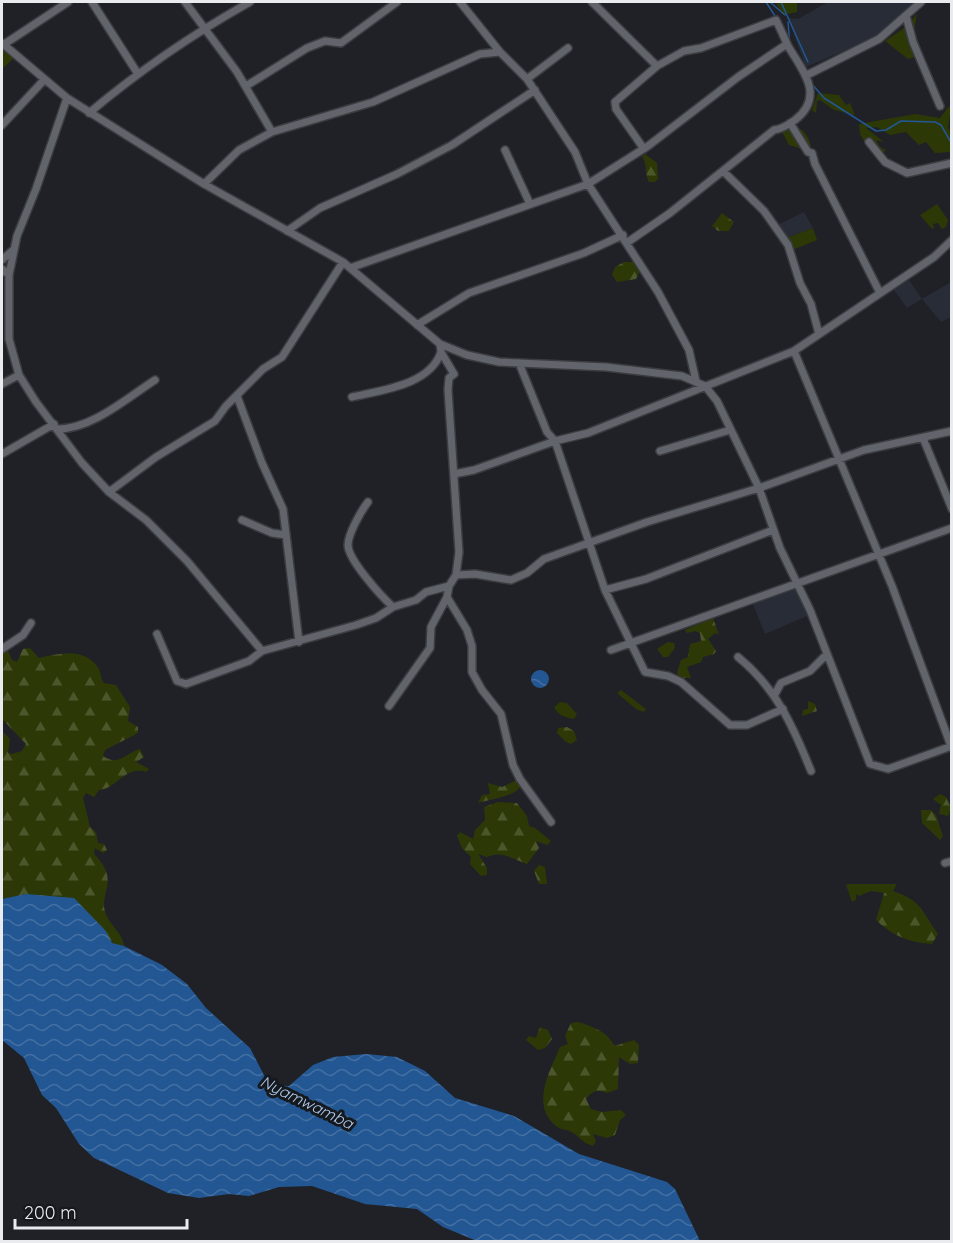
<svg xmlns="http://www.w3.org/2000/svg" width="953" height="1243" font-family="Quicksand,sans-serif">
  <defs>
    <pattern id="forest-firs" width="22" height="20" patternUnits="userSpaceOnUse" patternTransform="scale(1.5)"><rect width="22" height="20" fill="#2c3907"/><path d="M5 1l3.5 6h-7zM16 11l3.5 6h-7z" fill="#4b562b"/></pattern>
    <pattern id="water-waves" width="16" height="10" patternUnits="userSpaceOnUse" patternTransform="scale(1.5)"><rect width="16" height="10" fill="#235793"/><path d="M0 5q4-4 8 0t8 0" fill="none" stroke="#436fa2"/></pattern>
  </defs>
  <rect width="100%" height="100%" fill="#1f2126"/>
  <path fill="#272c36" d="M828 2H916L877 37 806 67 788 18 798 19Z
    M804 212 813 228 784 239 777 225Z
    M909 280 922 299 951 282V317L941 322 922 299 907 308 894 290Z
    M795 586 807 616 765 634 752 602Z"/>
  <path fill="#2c3907" d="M776 2H797V12L783 15Z
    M917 14 914 30 923 54 908 59 885 41 903 29Z
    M2 45 15 57 2 69Z
    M818 93 839 95 846 105 850 103 855 115 834 110 820 100 817 101 816 113 812 110Z
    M949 106 951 109 948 127 951 133 950 152 935 153 926 142 919 145 906 132 890 135 877 127 866 128 884 142 876 140 880 147 886 150 883 154 877 151 875 144 870 140 865 143 860 134 859 124 915 114 940 118Z
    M785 125C800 126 807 131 811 146L806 150 789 145 782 132Z
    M937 204 948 220 946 227 942 229 938 223 933 224 934 228 932 229 920 215Z
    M813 228 817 240 795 249 784 239Z
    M621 690 646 709 644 712 636 709 617 693Z
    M560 702 567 703 577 714 574 719C566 718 557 715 554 707Z
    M849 884H897L893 891 884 893 871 891 859 896 856 894V900L852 902 846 885Z"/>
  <path fill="url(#forest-firs)" d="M645 154 657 163 658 179 655 182H649C644 172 648 165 642 156Z
    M722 213 734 222 729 231H718L712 226Z
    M624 262H634L640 270 636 279 617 282 612 275 615 267Z
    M713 618 719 635 715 633 708 639 716 651 714 654 703 657 701 662 687 667 691 678H680L677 673 681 660 688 657 690 644 701 641 700 633 695 631 687 633 685 630Z
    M668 642 674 643 675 648 668 657H663L657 649Z
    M2 647 8 651 12 660 17 662 23 649 30 648 39 658C59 654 81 647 97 666 101 670 100 678 104 683L116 685 130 707 128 721 138 727V733L105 750 103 756C120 767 125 753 140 749L144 757 136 762 149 769 146 772C125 765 118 788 99 790L94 797 86 793 83 798 90 827 96 832 98 843 104 844 107 850 103 853 95 848 94 854C122 882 97 893 106 914 110 926 123 933 124 946L111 943 105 930 26 894 2 899V731L10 739 8 753 12 754 22 751 26 744 2 719Z
    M808 701 815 704 817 711 802 716 803 710 808 709Z
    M567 727 574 731 577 740 571 744 566 742 557 733 558 728Z
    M517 780 522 784C517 797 490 799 478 803L482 795 490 794 488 783 502 787Z
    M940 794 946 797 951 808 948 816 939 814 941 805 933 799Z
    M498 802 517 803 527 816 529 826 535 828 551 841 547 845 536 841 539 848 527 864C511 859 503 850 487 857L478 854 487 868V875L481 876 470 864 471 857 462 848 457 836 460 832 473 839 475 830 485 820 484 807Z
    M921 810H931L936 815 943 836 940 840 922 823Z
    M539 865 545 867 547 884H539L534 871Z
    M893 891C924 902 921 911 938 934L932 944C908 942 893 936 876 920L884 893Z
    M578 1022C591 1026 609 1032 614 1046L634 1040 639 1045 638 1063 630 1064 619 1057 618 1089 607 1093C598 1089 592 1091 586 1099L591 1109 602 1112 621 1110 626 1115 620 1120 615 1135 607 1138 593 1134 596 1141 593 1146C583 1143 581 1138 573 1133 568 1129 561 1130 556 1126 530 1105 550 1071 560 1047L568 1044 565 1036 571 1023Z
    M540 1027 548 1030 552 1039 545 1048 538 1050 526 1040 529 1036 536 1038Z"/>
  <path fill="url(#water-waves)" d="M531 679a9 9 0 1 1 18 0a9 9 0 1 1-18 0Z
    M26 894 74 898 105 930 112 943 124 946 162 965 187 984 206 1008 250 1048 269 1085 289 1086 313 1065 333 1057 366 1054 397 1057 425 1071 455 1098 514 1116 579 1154 667 1182 675 1189 700 1241H477L443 1227 417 1209 365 1204 312 1186 279 1187 249 1196 229 1194 199 1198 168 1193 94 1158 79 1144 56 1108 42 1095 24 1058 2 1040V899Z"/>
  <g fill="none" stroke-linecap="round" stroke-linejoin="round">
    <path stroke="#235793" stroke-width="1.5" d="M766 2 775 16
      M770 2 785 15
      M781 2 808 62
      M788 22 790 46
      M812 84 824 98 876 131 886 130 901 121 935 122 941 125 952 144"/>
    <defs>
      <path id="minor" d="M92 2 138 74
        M185 2 237 72 272 132
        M460 2 500 52 527 79 575 152 588 184 658 292 689 350 696 381
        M592 2 657 66
        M906 16 913 42 940 106
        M2 43 67 98 204 184 343 262 440 344 467 355 499 362 606 367 682 376 705 386 717 401 759 488 780 548 810 610 870 764 888 769 952 746
        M3 45 68 2
        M807 75 879 39 921 2
        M527 79 568 48
        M246 86 307 48 325 41 341 43 397 2
        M67 98 36 189 17 236 9 275V339L19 375 36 402 82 463 109 492 146 520 187 561 262 651
        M89 113C139 71 193 34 250 2
        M790 123 808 152 812 153 815 164 880 293
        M2 125 44 80
        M869 142 885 162 907 173 952 163
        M505 150 530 204
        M724 172 764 211 788 245 800 283 811 304 819 334
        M204 184 239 150 272 132 373 102 480 54 500 52
        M287 231 320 208 397 174 452 145 535 90
        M628 242 670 213 774 130C782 129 788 125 795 120 826 96 802 70 788 46 784 37 780 28 776 20L701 48 684 51 657 66 615 102 616 109 644 149
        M2 260 12 251
        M350 268 588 184 648 146 738 77 787 44
        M2 269 9 275
        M417 325 469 293 584 253 623 235
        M794 351 892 586 951 746
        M519 363 547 432 555 441 605 590 645 672 668 676 681 682 730 725H747L783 709
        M2 384 19 375
        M237 396 262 463 283 509 299 642
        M352 397C382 390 430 385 441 352
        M58 429C92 429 127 398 155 380
        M923 438 952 509
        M660 451 730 430
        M2 454 54 424
        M454 474 474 470 555 441 588 433 794 351 934 257 952 240
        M109 492 156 457 215 421 226 406 263 369 282 357 343 262
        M368 502C361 511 348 534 348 545 348 560 382 597 393 607
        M242 520 272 533 286 535
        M456 575 475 574 511 580 527 573 544 559 647 522 759 488 864 450 952 431
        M449 586 447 597 467 630 472 646V672L482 690 501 714 513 765 520 779 551 822
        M605 590 646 579 773 530
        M157 634 177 681 186 684 249 661 262 651 356 625 376 618 393 607 416 600 426 592 449 586 456 575 459 552 448 390 449 378 454 374 441 352 440 344
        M2 649 23 635 31 623
        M611 650 952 528
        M738 657C776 688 793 726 811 771
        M775 694 781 683 810 671 827 654
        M389 706 430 648 431 627 447 597
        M945 863 952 861"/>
    </defs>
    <use href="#minor" stroke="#3a3c40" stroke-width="10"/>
    <use href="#minor" stroke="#61646a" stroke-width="7"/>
  </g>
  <g text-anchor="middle" stroke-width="6" stroke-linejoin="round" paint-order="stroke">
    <g font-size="16" font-style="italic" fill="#afcbed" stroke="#15181d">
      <text transform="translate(307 1102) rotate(26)" y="6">Nyamwamba</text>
    </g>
  </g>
  <rect width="953" height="1243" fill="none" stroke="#eaebef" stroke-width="6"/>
  <path d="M15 1219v9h172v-9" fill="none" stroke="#eaebef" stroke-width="3"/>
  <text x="24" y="1219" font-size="18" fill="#eaebef" stroke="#15181d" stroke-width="4.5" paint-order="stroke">200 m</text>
</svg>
